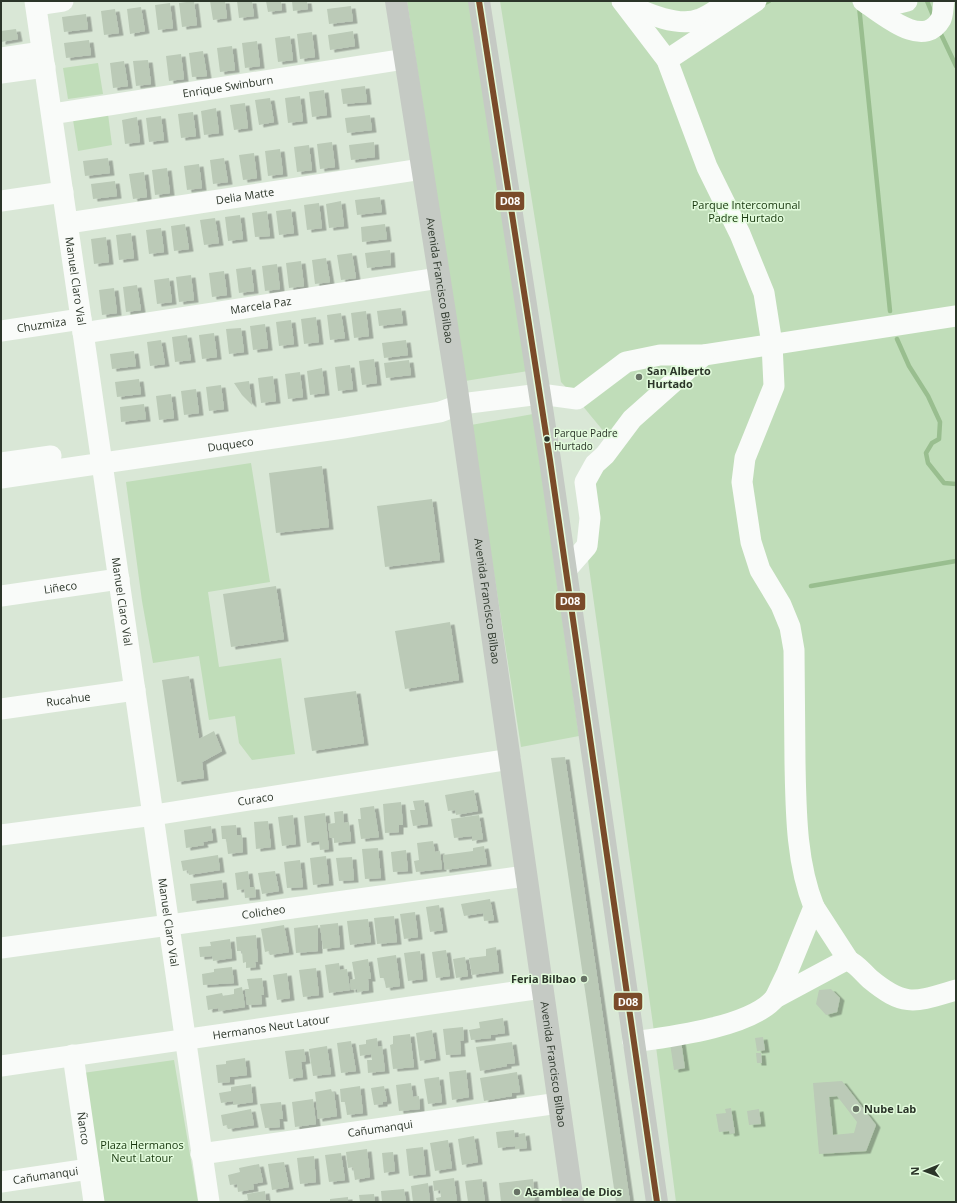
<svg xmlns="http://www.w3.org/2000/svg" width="957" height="1203" font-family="'Open Sans',sans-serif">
  <defs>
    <filter id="shadow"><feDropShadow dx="4.5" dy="2.5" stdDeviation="0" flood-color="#0004"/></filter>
  </defs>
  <rect width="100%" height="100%" fill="#d9e7d6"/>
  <path fill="#c0ddb9" d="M407 1H471L528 371 465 381Z
    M500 1H956V1202H676L655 1039 587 553 591 483 614 444 577 399 561 382Z
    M98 63 103 94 68 99 63 68Z
    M108 114 112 145 78 151 73 120Z
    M533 414 579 736 521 747 471 425Z
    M251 463 270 582 208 592 219 667 281 658 295 754 252 760 239 743 235 716 209 720 199 656 153 663 142 601 126 482Z
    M174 1060 198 1202H103L83 1073Z"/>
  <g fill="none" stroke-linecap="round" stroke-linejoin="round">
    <path stroke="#99be8f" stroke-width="4.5" d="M927 1 934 18
      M761 5 769 1
      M859 6 890 311
      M939 30 956 66
      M897 339 909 366 928 396 940 422 939 439 932 443 926 453 928 463 944 483 956 484
      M811 586 956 561"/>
  </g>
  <path fill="#bbcab7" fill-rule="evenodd" filter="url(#shadow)" d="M194 1 197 25 182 27 179 3Z
    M210 1H225L227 18 213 20Z
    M237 1H252L254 16 239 18Z
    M266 1H281L282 10 268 12Z
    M292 1H307L308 9 293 11Z
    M170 3 173 28 158 30 155 5Z
    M351 6 353 21 329 24 327 9Z
    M141 7 145 31 130 34 127 9Z
    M115 9 119 33 104 35 101 11Z
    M86 14 88 29 64 32 62 17Z
    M16 29 18 39 1 42V31Z
    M353 31 355 46 330 50 328 35Z
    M312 32 315 57 300 59 297 34Z
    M290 36 293 60 278 62 275 38Z
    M89 40 91 55 66 58 64 43Z
    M257 41 260 66 245 68 242 43Z
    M232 46 235 70 220 72 217 48Z
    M203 51 207 76 192 77 189 53Z
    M181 54 184 79 169 81 166 56Z
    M148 60 151 84 136 86 133 61Z
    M124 61 128 86 113 88 110 63Z
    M365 86 367 102 343 104 341 89Z
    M324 90 327 115 312 117 309 92Z
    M300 96 303 121 288 123 285 98Z
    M270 98 274 122 259 125 255 100Z
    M245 103 248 128 234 130 230 105Z
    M216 108 219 133 204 135 201 111Z
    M193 112 196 136 181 138 178 114Z
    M370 115 372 130 347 133 345 118Z
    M161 116 164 140 149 142 146 118Z
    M137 117 140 142 125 144 122 120Z
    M332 142 335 167 320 169 317 144Z
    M374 142 375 157 351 160 349 145Z
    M309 145 312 170 297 172 294 147Z
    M280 149 283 174 268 176 265 151Z
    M254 153 257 178 243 180 239 155Z
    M108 158 110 173 85 176 83 161Z
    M224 158 228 182 213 184 210 160Z
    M199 164 202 188 187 190 184 166Z
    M167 168 170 193 155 195 152 170Z
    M144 172 147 197 133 199 129 174Z
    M115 181 117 196 93 199 91 184Z
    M380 197 382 212 357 215 355 200Z
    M341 201 344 226 329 228 326 204Z
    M319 203 322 228 307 230 304 205Z
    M291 209 294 233 279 235 276 211Z
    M267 211 270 236 255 237 252 213Z
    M240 215 243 239 228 241 225 217Z
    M215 218 219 243 204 245 200 220Z
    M185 224 189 249 174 251 171 226Z
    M385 224 387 239 362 242 361 227Z
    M161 228 164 252 149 254 146 230Z
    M131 233 134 258 119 260 116 235Z
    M106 237 109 262 94 264 91 239Z
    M390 250 391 265 367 268 365 253Z
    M352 253 356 278 341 280 337 255Z
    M326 258 330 282 315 284 312 260Z
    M301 261 304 286 289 288 286 263Z
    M277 264 280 289 265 291 262 266Z
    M251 267 254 291 239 293 236 269Z
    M224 271 227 295 212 297 209 273Z
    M191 275 194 300 179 302 176 277Z
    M169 278 172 302 157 304 154 280Z
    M137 285 141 310 126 312 123 287Z
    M114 288 117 313 102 315 99 290Z
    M401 308 403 323 379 326 377 311Z
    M366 311 369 336 354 338 351 313Z
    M341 313 345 338 330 340 327 315Z
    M316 317 319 342 304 344 301 319Z
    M291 320 294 344 279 346 276 322Z
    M265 324 268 348 253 350 250 326Z
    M241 328 244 352 229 354 226 329Z
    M214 333 217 357 202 359 199 335Z
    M187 335 191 360 175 362 172 337Z
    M161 340 165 364 150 366 147 342Z
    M406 340 408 355 384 358 382 343Z
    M134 351 136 366 112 369 110 354Z
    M374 359 377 383 362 385 359 361Z
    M409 360 411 375 386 378 384 363Z
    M350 365 353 389 338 391 335 367Z
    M322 368 325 393 310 395 307 371Z
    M300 372 303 397 288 399 285 374Z
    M273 376 276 401 261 403 258 378Z
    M139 379 141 394 117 397 115 382Z
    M249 381 252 405 242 395 234 383Z
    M221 385 224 409 209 411 206 387Z
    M196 389 199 413 184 415 181 391Z
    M171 394 174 418 159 420 156 396Z
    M144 404 146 419 121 422 120 407Z
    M322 466 329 527 276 533 269 473Z
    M432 499 440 560 385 567 377 506Z
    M276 586 284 639 231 647 223 594Z
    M450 622 459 680 405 689 395 631Z
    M189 676 199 739 214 731 222 751 202 762 204 778 177 782 162 680Z
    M356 691 364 743 312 751 304 698Z
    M565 757 630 1202H616L551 758Z
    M474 790 478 811 456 815 455 810 448 811 445 795Z
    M424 800 428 824 413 826 410 810H415L413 801Z
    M401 802 403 825H399V832L385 833 383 804Z
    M374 806 379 837 361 839 358 819H361L360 808Z
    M343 811 344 823 349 822 351 841 334 843V838H330L328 824 335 823 334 812Z
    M325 813 329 849 320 850 319 841 307 843 304 816Z
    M293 815 296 844 282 846 278 817Z
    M479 815 483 839 472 841V836L454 838 451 819Z
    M268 821 271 847 256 849 254 822Z
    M236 825 237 835H242L243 852 228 854 226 839H222L221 826Z
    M211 826 213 840 203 842 204 845 186 848 184 830Z
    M433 841 435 852 440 851 442 869 416 872 414 861 419 860 417 843Z
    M484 846 487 864 445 870 443 855 473 851V848Z
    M378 848 381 878 365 879 362 849Z
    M406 850 408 871 393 872 391 852Z
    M218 855 220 870 189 875 188 870 183 871 181 861Z
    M326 856 329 883 313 885 310 858Z
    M352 857 354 880 339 881 336 858Z
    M300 860 303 887 287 888 284 862Z
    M248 871 250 887H255L256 897 245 898 244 889 237 890 235 873Z
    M275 871 279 891 262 894 258 873Z
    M222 880 224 897 192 901 190 884Z
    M490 899 494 920 484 921 483 913 464 916 461 904Z
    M439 905 443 930 430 932 426 907Z
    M415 912 418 937 404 939 400 914Z
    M394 916 397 942 377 944 374 918Z
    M368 919 371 942 350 945 347 921Z
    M338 923 340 947 323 949 320 925Z
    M284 925 289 952 270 955 269 951 265 952 261 929Z
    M318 925V951L296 953 294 928Z
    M256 935 258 962H255L256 967 246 968V962L243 963 242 951H237L236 937Z
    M230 939 232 958 213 961 212 956 200 957 199 947 211 946 210 942Z
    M496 947 499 971 472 975 469 958 486 956V949Z
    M446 950 450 976 436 978 432 952Z
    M420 951 423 979 408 981 404 953Z
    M396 955 400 986 386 988 384 978H380L377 958Z
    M465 957 468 976 456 978 453 959Z
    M368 959 371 979H368L369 990 357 992V989L351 990 350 980 355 979 352 962Z
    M339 963 340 970 347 969 350 990 329 993 325 965Z
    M232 967 234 983 203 985 202 974 214 972V969Z
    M316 968 319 995 303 997 299 970Z
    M287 973 290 998 277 1000 273 975Z
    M262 978 264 995H261L262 1004 247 1005 245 989H249L247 979Z
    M242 987 245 1007 219 1011 218 1008 208 1010 206 996 222 993 223 996 234 994V989Z
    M831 989 840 998 837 1012 826 1015 816 1004 819 990Z
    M503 1018 505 1033 491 1035V1038L471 1040 469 1030 480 1028 479 1022Z
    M463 1027 464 1040 460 1041 461 1054 446 1055 443 1029Z
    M432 1030 436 1058 420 1061 416 1033Z
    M410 1034 414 1067 393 1069 390 1045 393 1044V1036Z
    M763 1037 765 1050 757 1051 755 1038Z
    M377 1038 378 1047 382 1046 385 1071 368 1073 367 1060H372L371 1054 360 1056 359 1045 366 1044V1040Z
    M351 1041 356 1071 341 1073 337 1043Z
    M681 1041 685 1068 674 1070 670 1043Z
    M512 1042 515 1063 507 1064V1066L480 1071 476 1047Z
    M327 1046 331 1074 313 1076 309 1049Z
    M304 1049 306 1061 301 1062 303 1077 289 1079 285 1051Z
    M756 1053H761L762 1063H757Z
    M245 1058 247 1075 230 1077V1082L218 1083 216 1065 226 1064V1061Z
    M466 1070 469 1097 452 1100 449 1072Z
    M517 1072 520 1092 512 1093V1096L484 1101 480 1078Z
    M439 1077 442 1102 428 1104 424 1079Z
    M842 1081 876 1125 866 1151 819 1154 813 1083ZM837 1096 857 1122 854 1133 833 1135 829 1097Z
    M411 1083 413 1097 419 1096 420 1109 399 1111 396 1085Z
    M251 1084 253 1102 233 1105V1101L221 1103 219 1093 231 1091V1087Z
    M360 1086 363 1113 347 1115 345 1102H341L340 1089Z
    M384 1086 387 1101 383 1102V1104L374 1105 371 1088Z
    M331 1089 332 1092H334L337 1116 318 1119 315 1092Z
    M313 1099 316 1124 295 1127 292 1102Z
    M281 1102 283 1119H279L280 1127 265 1128 260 1104Z
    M731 1108 735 1133 730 1134 729 1131 719 1132 716 1114 726 1113 725 1109Z
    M251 1109 254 1125 228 1129 227 1125 223 1126 221 1115Z
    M759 1109 761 1124 749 1125 747 1111Z
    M514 1130 515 1138 519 1137V1134L525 1133 527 1148 515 1149V1146L498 1148 496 1132Z
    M474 1136 478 1162 462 1165 458 1139Z
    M448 1140 452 1168 435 1171 430 1143Z
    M423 1147 426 1174 409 1176 406 1149Z
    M367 1149 370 1177 355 1180 353 1167 348 1168 346 1152Z
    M393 1152 395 1171 384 1173 382 1153Z
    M341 1153 345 1180 329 1182 325 1155Z
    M314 1156 316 1182 300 1184 297 1158Z
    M284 1162 289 1187 272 1190 268 1164Z
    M259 1164 263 1182 253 1184 254 1189 238 1192 237 1184 230 1185 228 1175 240 1172 239 1168Z
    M454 1178 457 1202H437L436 1198 441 1197 440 1190 434 1191 433 1181Z
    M482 1179 485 1202H468L465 1181Z
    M533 1179 535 1200 501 1202 499 1183Z
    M428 1183 430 1202H413L411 1186Z
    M404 1189 406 1202H382L381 1191Z
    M265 1191 266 1200H269V1202H237L248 1200 247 1194Z
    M374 1194 375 1202H360L359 1195Z
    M348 1197V1202H330V1199Z"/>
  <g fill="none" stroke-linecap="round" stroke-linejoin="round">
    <g stroke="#f9fbf9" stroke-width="21">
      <path id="s1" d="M35 1 209 1202"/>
      <path d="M622 1 667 60 707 167 740 234 764 293 772 344 774 386 745 458 742 482 751 542 760 570 781 605 790 627 794 650C794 687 795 725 795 763 796 811 796 862 814 907L787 973 775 998 844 961H849C857 964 863 973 870 979 905 1008 915 1002 956 990"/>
      <path d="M863 1C882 13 923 51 941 19 943 15 943 6 944 1"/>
      <path d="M891 1 899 3 907 1"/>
      <path d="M626 4C646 13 679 28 700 19 711 15 720 7 730 1"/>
      <path d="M36 5 63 1"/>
      <path d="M1 58 42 52"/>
      <path d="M667 60 756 1"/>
      <path d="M1 73 45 67"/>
      <path id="s2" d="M52 114 405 59"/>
      <path d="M1 201 63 192"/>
      <path id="s3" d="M68 223 422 169"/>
      <path id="s4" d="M1 331 81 319"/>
      <path id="s5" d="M83 333 439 278"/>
      <path d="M1 463 51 456"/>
      <path id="s6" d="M1 478 343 428 440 412 459 405 469 403 540 394 577 399 626 362 660 355H704L956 316"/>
      <path d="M566 570 587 546 590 518 585 482 595 464 605 455 632 419 704 355"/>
      <path id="s7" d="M1 596 119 579"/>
      <path id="s8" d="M1 709 135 690"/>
      <path id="s9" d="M1 835 154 815 510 759"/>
      <path d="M814 907 849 961"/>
      <path id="s10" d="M1 948 526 876"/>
      <path d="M633 1042C669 1037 751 1027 775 998"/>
      <path id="s11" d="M73 1055 94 1202"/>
      <path id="s12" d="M1 1066 542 988"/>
      <path id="s13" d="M201 1154 559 1103"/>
      <path id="s14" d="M1 1182 89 1169"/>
    </g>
    <g stroke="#c5cac4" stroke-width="22">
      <path id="s15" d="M396 1 457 389 573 1202"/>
      <path d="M479 1 550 460 657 1202"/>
    </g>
    <defs>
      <path id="bus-1" d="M479 1 550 460 657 1202"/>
    </defs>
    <use href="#bus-1" stroke="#e2fbdc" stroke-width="9"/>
    <use href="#bus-1" stroke="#7a4b2a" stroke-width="6"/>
  </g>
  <g fill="#687366" stroke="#e2fbdc" stroke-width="1.5">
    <circle cx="639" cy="377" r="4"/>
    <circle cx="584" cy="979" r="4"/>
    <circle cx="856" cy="1109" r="4"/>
    <circle cx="517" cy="1192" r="4"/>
  </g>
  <circle fill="#2b3529" stroke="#e2fbdc" stroke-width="1.5" cx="547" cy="439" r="3.5"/>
  <g text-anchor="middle" stroke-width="3" stroke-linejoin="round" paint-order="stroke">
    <g font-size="10" fill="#2b3529" stroke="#e2fbdc" text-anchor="start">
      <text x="554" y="437">Parque Padre<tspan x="554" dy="13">Hurtado</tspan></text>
    </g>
    <g font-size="11" fill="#2b3529" stroke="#e2fbdc">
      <text dy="4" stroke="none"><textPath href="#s2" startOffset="178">Enrique Swinburn</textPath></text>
      <text dy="4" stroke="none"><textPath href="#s3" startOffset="179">Delia Matte</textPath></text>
      <text dy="4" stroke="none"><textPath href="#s1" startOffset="283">Manuel Claro Vial</textPath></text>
      <text dy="4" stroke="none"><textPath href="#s15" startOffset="283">Avenida Francisco Bilbao</textPath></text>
      <text dy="4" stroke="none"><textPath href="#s5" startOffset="180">Marcela Paz</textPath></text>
      <text dy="4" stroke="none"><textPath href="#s4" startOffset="41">Chuzmiza</textPath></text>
      <text dy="4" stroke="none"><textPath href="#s6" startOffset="232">Duqueco</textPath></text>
      <text dy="4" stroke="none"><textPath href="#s7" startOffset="60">Liñeco</textPath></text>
      <text dy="4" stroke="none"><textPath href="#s1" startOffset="607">Manuel Claro Vial</textPath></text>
      <text dy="4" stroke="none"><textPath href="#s15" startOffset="607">Avenida Francisco Bilbao</textPath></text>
      <text dy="4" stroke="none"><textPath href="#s8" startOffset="68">Rucahue</textPath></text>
      <text dy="4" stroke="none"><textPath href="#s9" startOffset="257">Curaco</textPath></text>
      <text dy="4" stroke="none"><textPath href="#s10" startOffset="265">Colicheo</textPath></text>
      <text dy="4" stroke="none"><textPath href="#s1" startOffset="931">Manuel Claro Vial</textPath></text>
      <text dy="4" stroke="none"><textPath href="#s12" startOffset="273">Hermanos Neut Latour</textPath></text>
      <text dy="4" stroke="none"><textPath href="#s15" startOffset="1075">Avenida Francisco Bilbao</textPath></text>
      <text dy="4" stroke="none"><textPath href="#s11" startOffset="74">Ñanco</textPath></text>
      <text dy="4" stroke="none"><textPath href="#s13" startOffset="181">Cañumanqui</textPath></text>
      <text dy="4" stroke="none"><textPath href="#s14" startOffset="45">Cañumanqui</textPath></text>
    </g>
    <g font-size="11" fill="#16360c" stroke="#e2fbdc">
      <text x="746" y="209">Parque Intercomunal<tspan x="746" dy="13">Padre Hurtado</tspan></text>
      <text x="142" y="1149">Plaza Hermanos<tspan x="142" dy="13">Neut Latour</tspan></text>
    </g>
    <g font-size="11" font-weight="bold" fill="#2b3529" stroke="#e2fbdc" text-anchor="start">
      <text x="647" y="375">San Alberto<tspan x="647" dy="13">Hurtado</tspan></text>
      <text x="576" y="983" text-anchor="end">Feria Bilbao</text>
      <text x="864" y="1113">Nube Lab</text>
      <text x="525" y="1196">Asamblea de Dios</text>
    </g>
  </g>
  <g stroke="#e2fbdc" stroke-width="1.5">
    <rect x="495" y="191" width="30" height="20" rx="4" fill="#7a4b2a"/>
    <rect x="555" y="592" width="31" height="19" rx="4" fill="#7a4b2a"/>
    <rect x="613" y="992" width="30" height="19" rx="4" fill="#7a4b2a"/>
  </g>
  <g font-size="11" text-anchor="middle" font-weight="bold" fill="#fff">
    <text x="510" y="205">D08</text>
    <text x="570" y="605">D08</text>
    <text x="628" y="1006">D08</text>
  </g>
  <rect width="957" height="1203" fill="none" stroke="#2b3529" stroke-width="4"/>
  <g transform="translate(925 1171) rotate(269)" stroke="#e2fbdc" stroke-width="3" paint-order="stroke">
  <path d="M0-3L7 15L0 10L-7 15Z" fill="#2b3529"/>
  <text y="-6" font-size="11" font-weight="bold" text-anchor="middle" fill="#2b3529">N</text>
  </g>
</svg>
